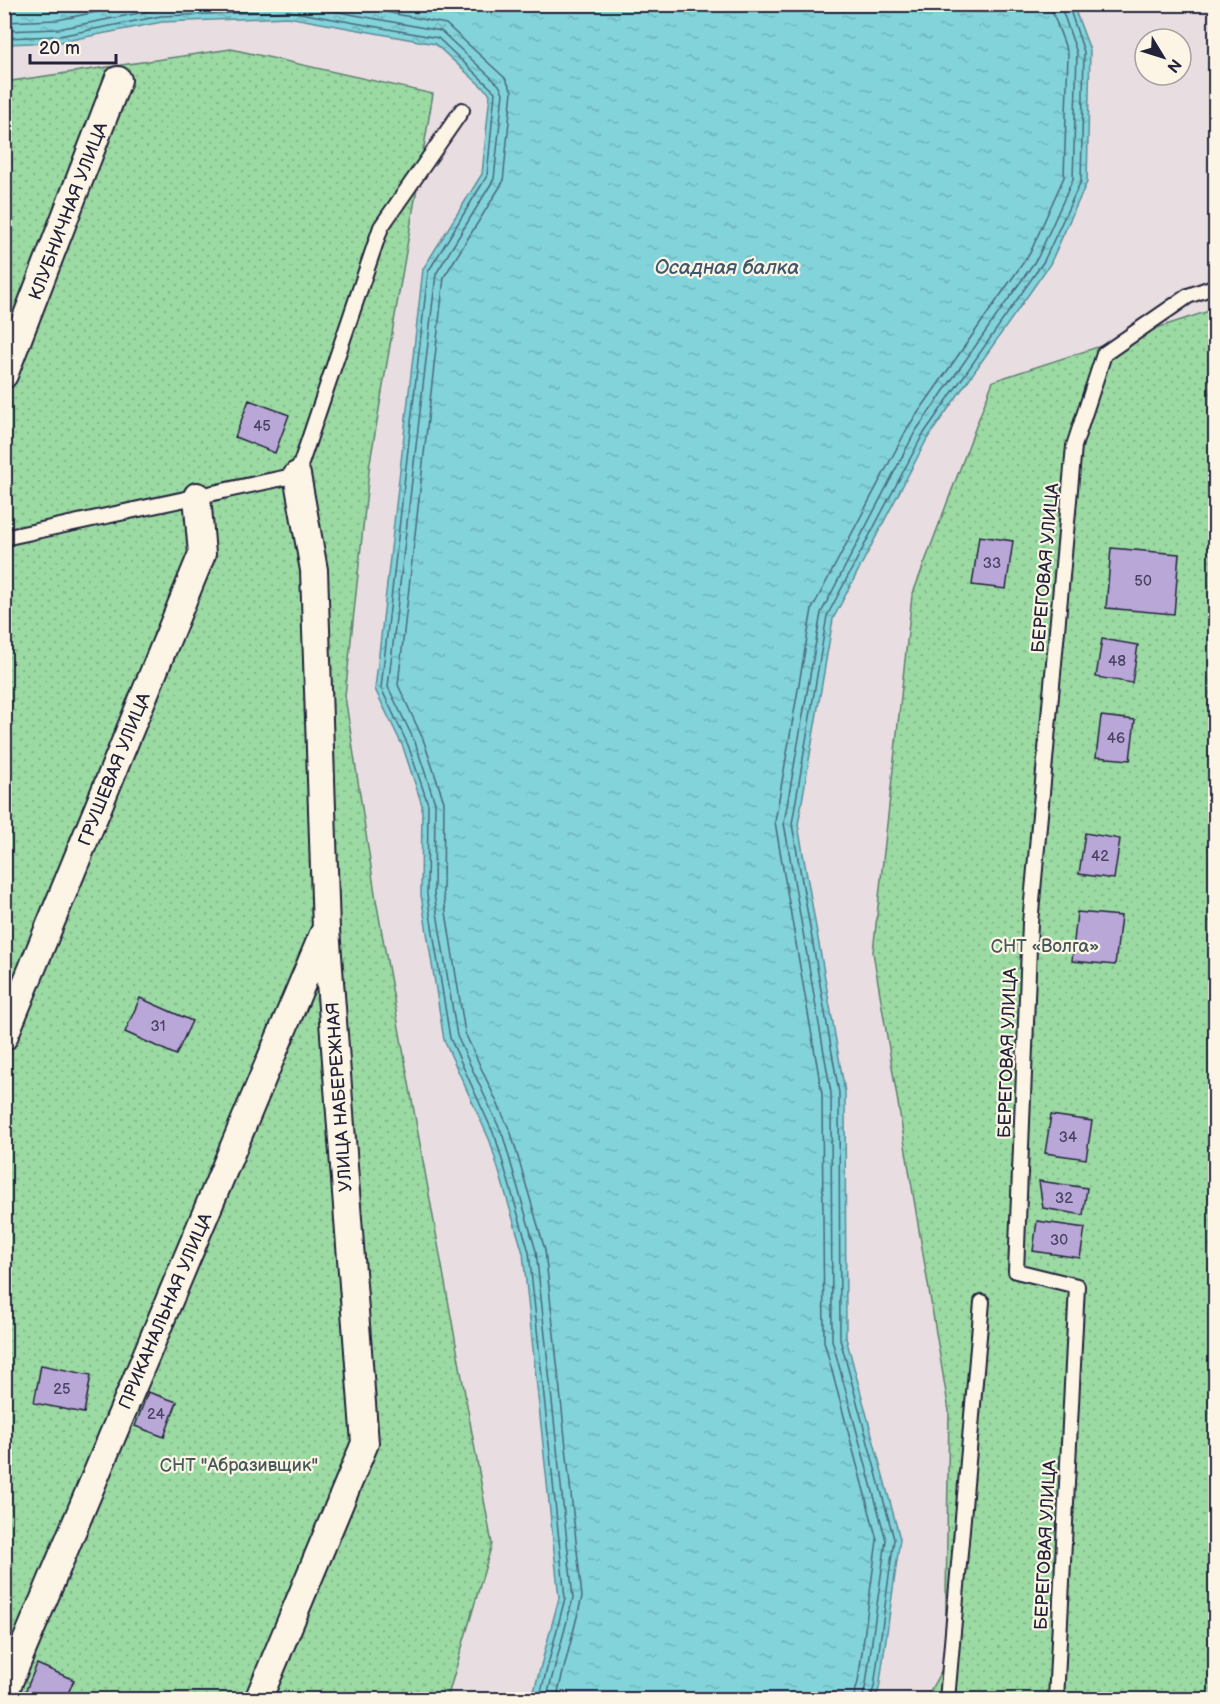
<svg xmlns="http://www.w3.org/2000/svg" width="1220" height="1704" font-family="'Balsamiq Sans',sans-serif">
  <defs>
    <pattern id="garden-dots" width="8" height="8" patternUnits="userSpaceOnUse" patternTransform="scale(1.5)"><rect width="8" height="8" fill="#9bdaa3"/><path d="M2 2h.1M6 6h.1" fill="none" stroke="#85bb8d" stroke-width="1.8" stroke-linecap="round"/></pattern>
    <pattern id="water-ripples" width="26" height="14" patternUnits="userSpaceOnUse" patternTransform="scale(1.5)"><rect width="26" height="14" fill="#82d3da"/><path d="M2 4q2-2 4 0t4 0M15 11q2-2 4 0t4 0" fill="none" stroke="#70b5bc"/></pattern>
  </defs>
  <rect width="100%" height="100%" fill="#e8dee1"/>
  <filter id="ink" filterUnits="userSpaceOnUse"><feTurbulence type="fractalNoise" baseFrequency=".0167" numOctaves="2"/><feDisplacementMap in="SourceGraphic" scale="12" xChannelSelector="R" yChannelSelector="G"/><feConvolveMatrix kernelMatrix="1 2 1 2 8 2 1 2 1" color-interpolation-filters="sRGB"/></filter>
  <g filter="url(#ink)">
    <path fill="url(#garden-dots)" stroke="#5e7e6f" stroke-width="1.5" d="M231 49 433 94 370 462 345 696 376 900 492 1544 447 1699 5 1700V82Z
      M1215 309V1699L925 1700 945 1664 949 1411 873 952 912 596 993 381Z"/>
    <path fill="url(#water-ripples)" stroke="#5c8c9a" stroke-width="1.5" d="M4 5H1073L1090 50 1087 182 1050 264 927 439 833 619 798 825 845 1092 846 1338 900 1539 879 1689 875 1699H532L559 1598 523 1253 490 1141 444 1040 421 895 422 805 403 747 375 689 423 269 482 174 490 94 435 44 288 17 162 22 60 42 5 44Z"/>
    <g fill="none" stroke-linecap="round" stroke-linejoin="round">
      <path stroke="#48697b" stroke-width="1.5" d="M296 4 441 31 499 85 503 93 494 179 436 274 388 687 415 742 435 803 434 894 457 1036 503 1136 536 1251 573 1598 546 1700
        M346 4 446 24 505 78 512 91 503 182 444 277 398 685 423 739 444 802 443 893 465 1033 511 1133 545 1250 582 1597 556 1700
        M4 22 57 20 136 4
        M4 31 58 29 160 9 261 4
        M4 38 59 36 161 16 289 11 438 38 495 92 487 176 428 272 381 688 408 745 428 804 427 895 450 1038 496 1139 529 1252 565 1598 539 1700
        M853 1700 858 1682 877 1540 824 1341 822 1094 775 822 812 609 908 427 1030 253 1064 177 1068 54 1053 13 1051 4
        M862 1700 866 1684 886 1540 832 1340 831 1093 784 823 821 613 915 432 1038 257 1073 179 1077 53 1060 4
        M870 1700 874 1687 894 1539 840 1339 839 1093 792 824 827 616 922 436 1044 261 1081 181 1084 52 1068 4"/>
    </g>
    <path fill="#b9a7d7" stroke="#22223b" stroke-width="1.5" d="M249 400 289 415 275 453 235 437Z
      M979 536 1013 541 1006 589 972 585Z
      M1111 548 1179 554 1174 614 1106 608Z
      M1102 639 1138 645 1132 683 1096 677Z
      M1101 716 1135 720 1130 760 1096 757Z
      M1085 833 1120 839 1114 879 1079 874Z
      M1077 912 1121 916 1115 965 1072 961Z
      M140 998 192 1021 176 1055 125 1032Z
      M1051 1115 1092 1121 1086 1159 1045 1153Z
      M1039 1181 1087 1188 1083 1215 1043 1208Z
      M1037 1221 1085 1228 1080 1258 1033 1251Z
      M41 1365 91 1375 84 1413 34 1403Z
      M148 1392 177 1402 164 1437 135 1426Z
      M37 1664 74 1680 65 1700H34L24 1695Z"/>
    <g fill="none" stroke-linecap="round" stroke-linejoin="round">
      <defs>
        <path id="lane" d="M4 538 297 475 381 227 462 110
          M947 1700 982 1302
          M1056 1700 1077 1286 1016 1271 1030 923 1074 446 1104 354 1188 296 1216 286"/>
        <path id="street" d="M4 375 118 80
          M4 1037 202 554 197 496
          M4 1694 323 934
          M258 1700 365 1443 326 929 314 570 297 475"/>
      </defs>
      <use href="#lane" stroke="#22223b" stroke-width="18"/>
      <use href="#street" stroke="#22223b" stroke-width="30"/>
      <use href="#lane" stroke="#fcf5e5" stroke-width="14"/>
      <use href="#street" stroke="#fcf5e5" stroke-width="26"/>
    </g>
  </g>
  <g text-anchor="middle" stroke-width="4.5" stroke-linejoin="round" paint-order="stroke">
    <g font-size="15" fill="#484362">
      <text x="262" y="431">45</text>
      <text x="992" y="568">33</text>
      <text x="1143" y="586">50</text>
      <text x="1117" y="666">48</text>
      <text x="1116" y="743">46</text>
      <text x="1100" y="861">42</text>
      <text x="158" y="1031">31</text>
      <text x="1068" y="1142">34</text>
      <text x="1064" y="1203">32</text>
      <text x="1059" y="1245">30</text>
      <text x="62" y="1394">25</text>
      <text x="156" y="1419">24</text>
    </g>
    <g font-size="18" fill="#22223b" stroke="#fcf5e5">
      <text transform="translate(68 211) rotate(-69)" y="6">КЛУБНИЧНАЯ УЛИЦА</text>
      <text transform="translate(1045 568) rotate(-85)" y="6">БЕРЕГОВАЯ УЛИЦА</text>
      <text transform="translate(114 769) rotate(-68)" y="6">ГРУШЕВАЯ УЛИЦА</text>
      <text transform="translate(1007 1053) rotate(-88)" y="6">БЕРЕГОВАЯ УЛИЦА</text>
      <text transform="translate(339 1097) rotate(-94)" y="6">УЛИЦА НАБЕРЕЖНАЯ</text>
      <text transform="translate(165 1311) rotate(-67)" y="6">ПРИКАНАЛЬНАЯ УЛИЦА</text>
      <text transform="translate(1045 1545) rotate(-87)" y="6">БЕРЕГОВАЯ УЛИЦА</text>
    </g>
    <g font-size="18" fill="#46595a" stroke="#fcf5e5">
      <text x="1045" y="952">СНТ «Волга»</text>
      <text x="239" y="1471">СНТ "Абразивщик"</text>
    </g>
    <g font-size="20" font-style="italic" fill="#3f576b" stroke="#fcf5e5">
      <text x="727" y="274">Осадная балка</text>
    </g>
  </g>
  <rect width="1220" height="1704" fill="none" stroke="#fcf5e5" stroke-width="24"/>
  <rect x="12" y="12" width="1196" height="1680" fill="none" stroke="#22223b" stroke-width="2" filter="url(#ink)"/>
  <g transform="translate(1163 57) rotate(128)"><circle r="28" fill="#fcf5e5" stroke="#a5a1a1" stroke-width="1.5"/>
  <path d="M0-4.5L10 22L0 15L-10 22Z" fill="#22223b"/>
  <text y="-9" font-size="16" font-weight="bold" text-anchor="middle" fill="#22223b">N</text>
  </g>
  <path d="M30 54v9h86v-9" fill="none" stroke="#22223b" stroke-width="3"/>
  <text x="39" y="54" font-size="18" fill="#22223b" stroke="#fcf5e5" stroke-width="4.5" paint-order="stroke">20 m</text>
</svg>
